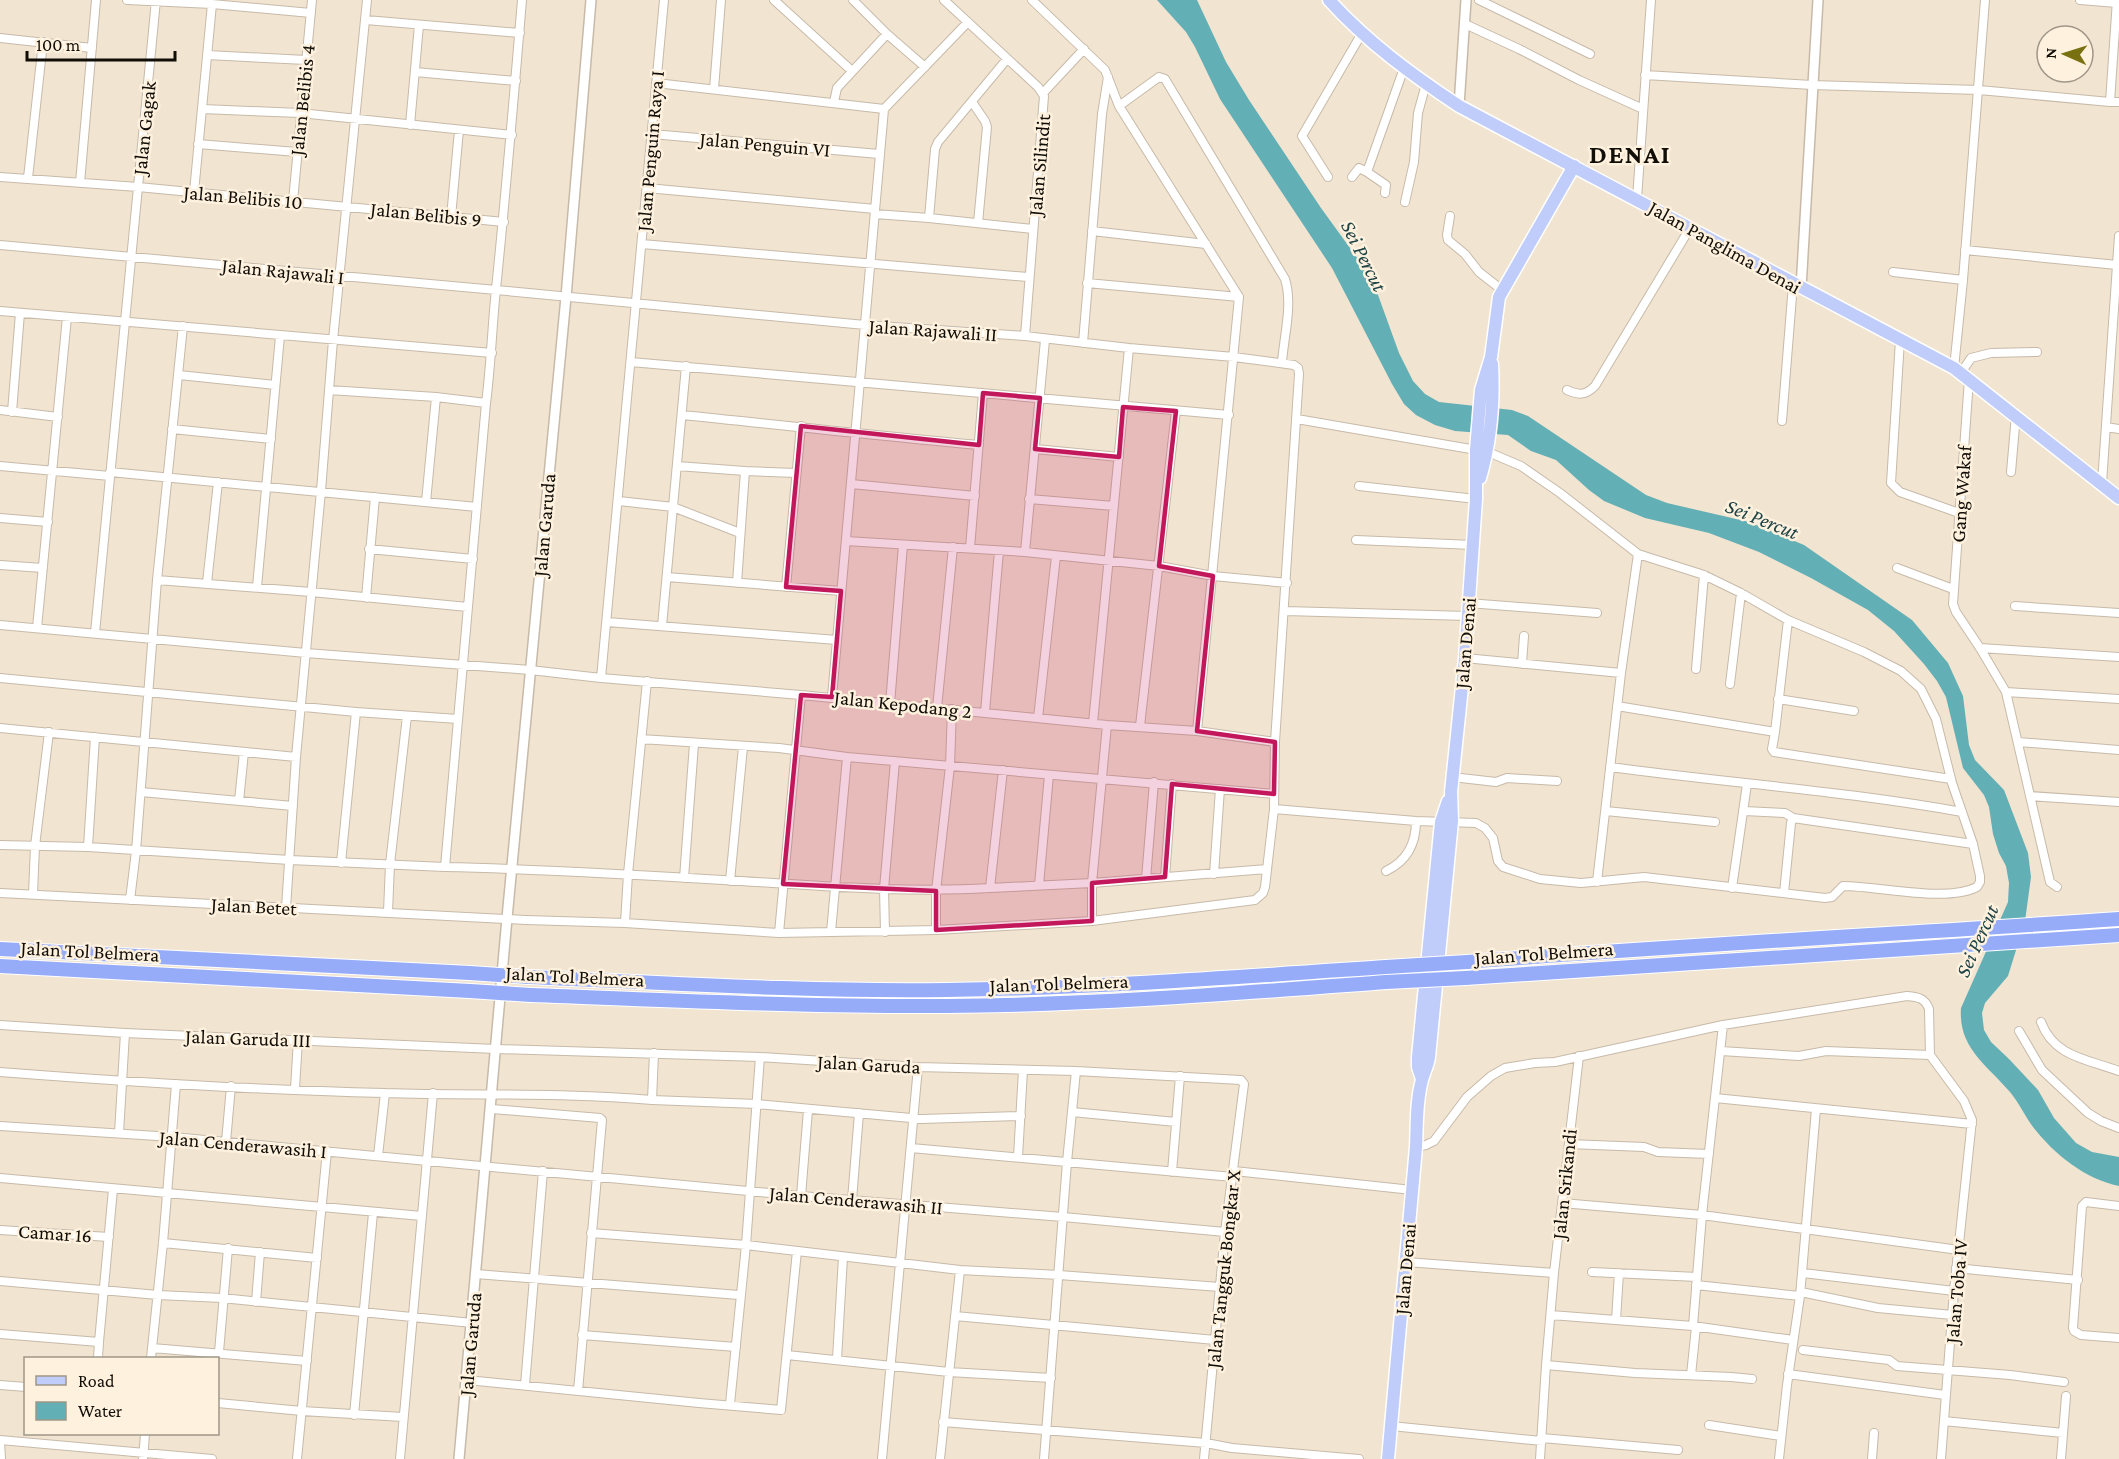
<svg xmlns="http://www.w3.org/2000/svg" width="2119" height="1459" font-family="'Crimson Pro',serif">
  <rect width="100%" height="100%" fill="#f1e4d1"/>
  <path fill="#62afb6" d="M1157 0H1197L1226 62 1249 100 1321 208 1363 266 1378 295 1399 353 1413 381 1425 394 1439 402 1512 410 1528 416 1646 495 1667 503 1749 522 1804 545 1912 620 1948 663 1963 696 1969 745 1975 760 2004 790 2028 853 2031 877 2025 921 2008 976 1985 1003 1982 1013 1984 1030 1991 1042 2009 1059 2038 1090 2054 1118 2076 1143 2092 1152 2119 1157V1186C2085 1179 2054 1154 2033 1127 2025 1116 2019 1103 2010 1092 1987 1065 1958 1048 1961 1008L2008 902 2009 883 2006 866 1999 853 1993 834 1989 807 1984 795 1963 768 1946 697 1937 681 1924 664 1894 631 1868 610 1811 578 1759 552 1709 533 1645 518 1604 501 1589 490 1556 460 1531 451 1508 435 1455 431 1435 425 1416 415 1404 404 1392 384 1332 268 1220 99 1195 47 1186 32Z"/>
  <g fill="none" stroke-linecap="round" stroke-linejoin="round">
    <defs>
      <path id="minor" d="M127 0 212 4 311 13
        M774 0 852 71
        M853 0 887 34 925 67
        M944 0 1038 87 1044 96 1025 336
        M1032 0 1105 70 1119 106 1239 297 1197 731
        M1479 0 1590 54
        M2080 0 2117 3
        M2117 0 2110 102H2119
        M366 20 520 33
        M1465 24 1519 49 1579 80 1643 109
        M0 38 92 48
        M207 55 306 60
        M415 72 516 81
        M1645 75 1812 85 1979 90 2110 102
        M656 83 884 109 832 697
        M714 89 721 0
        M1043 93 1084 49
        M834 102 837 88 887 34
        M972 102 985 121 987 127 978 223
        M1119 106 1159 77 1165 79 1285 279C1293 304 1284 336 1282 362
        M202 109 300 113 512 135
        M884 109 968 22
        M410 125 419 25
        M652 134 879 154
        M198 144 297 152
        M1367 172 1386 185 1385 193
        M0 177 138 187 504 222
        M1328 177 1302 136 1362 33
        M1352 177 1359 168 1367 172 1404 68
        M28 178 43 42
        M80 183 96 0
        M647 188 875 209
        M194 192 212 4
        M1637 199 1651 0
        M293 201 312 0
        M1405 202 1414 162 1418 113 1426 84
        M875 214 929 218 935 149 938 142 1007 59
        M1450 216 1447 235 1448 240 1465 254 1479 272 1502 290
        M451 217 459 130
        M929 218 1033 229
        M1092 231 1206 244
        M642 244 1028 277
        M0 245 496 290 865 325 1025 336 1129 348 1234 357 1294 365 1298 368 1299 374 1275 742 1274 809 1265 887 1263 893 1255 900 1092 921 936 930 779 933 625 923 526 920 0 893
        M1965 250 2117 265
        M1893 272 1963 280
        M1087 283 1239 297
        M0 311 492 353
        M1900 340 1891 483 1900 492 1959 513
        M1083 343 1102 114 1108 77
        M631 362 1229 415
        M1954 368 1963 280 1985 0
        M1961 373 1971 358 1991 353 2037 352
        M179 375 275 385
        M1969 379 1953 604 1956 612 1980 648 2006 692 2050 882 2057 887
        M329 390 436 397 486 403
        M1567 390C1578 395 1585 396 1595 386L1690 228
        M0 410 58 417
        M12 412 20 313
        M682 415C781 425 880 436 979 445
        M1782 421 1793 284
        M2106 427 2119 429
        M172 429 271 439
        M1035 449 1119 457
        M0 466 110 476
        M677 466 745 471 737 583
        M745 471 796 473
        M110 472 477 507
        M2011 472 2016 415
        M2102 483 2119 236
        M851 484 975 496
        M1359 486 1476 499
        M1029 499 1114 506
        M619 501 673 507 740 533
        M426 502 436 397
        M0 518 48 522
        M1356 540 1473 545
        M846 541 1025 552 1159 566 1213 576 1287 583
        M970 548 983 393
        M369 549 473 559
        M1025 552 1045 340
        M0 565 43 568
        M1897 568 1953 589
        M667 577 841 591
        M157 580 311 592 468 607
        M207 583 218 482
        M257 587 280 336
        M786 587 801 426
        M366 598 375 497
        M1468 603 1597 613
        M2015 606 2119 613
        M1285 611 1468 616
        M607 622 837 640
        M0 625 306 653 530 670 601 678 801 695 1107 725 1197 731 1275 742
        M662 626 686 366
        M37 628 67 317
        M95 633 156 0
        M1980 648 2119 657
        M1465 658 1621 673
        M1522 664 1524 636
        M1696 669 1704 575
        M0 678 356 712 458 719
        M601 678 664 0
        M1730 684 1741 593
        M2006 692 2119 699
        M1778 699 1854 711
        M890 704 903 545
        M1617 706 1775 732 1788 620
        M937 708 953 547
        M985 712 999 551
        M1038 718 1056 556
        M1093 723 1129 348
        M1140 726 1176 411
        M0 728 296 757
        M1775 732 1772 749 1774 752 1951 779
        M641 739 779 748 847 757 1274 794
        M2018 742 2119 750
        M1610 767C1728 783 1846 791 1962 812
        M1452 777 1496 782 1507 778 1557 781
        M141 792 293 806
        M2030 796 2119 802
        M239 801 244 752
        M1274 809 1416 821 1476 823 1485 828 1493 838 1498 861 1503 867 1540 879 1581 883 1644 877 1825 898 1832 897 1843 886C1879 886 1946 903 1977 887L1980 882V876L1973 844 1952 783 1936 719 1921 689 1901 671 1864 652 1788 620 1741 593 1704 575 1638 554 1560 493 1521 466 1488 452 1297 419
        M1606 811 1715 822
        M1744 811 1785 813 1793 818
        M0 845 88 847 290 860 445 867 486 403C491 365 492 327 496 289 506 192 514 96 522 0
        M88 847 95 737
        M341 863 356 712
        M445 867C543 869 642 875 740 881 824 886 907 893 990 888L1003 770
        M1386 871C1407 861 1416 844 1416 821
        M1214 874 1220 789
        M1165 877 1172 784
        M684 878 694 744
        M1146 879 1154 782
        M730 881 743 747
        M1597 882 1621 673 1638 554
        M1039 885 1049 775
        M990 888 1092 883 1267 869
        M1732 888 1747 784
        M1784 893 1791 823 1793 818 1973 844
        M33 894 35 846 49 732
        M130 900 136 851 157 580 183 326
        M286 908 296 757 321 491 333 340 367 0
        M388 912 390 864 407 716
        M1092 921V883L1107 725
        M625 923 628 874 647 681
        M936 930V891L950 766 952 709
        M831 932 847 757
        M885 932 884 889 895 761
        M779 933 801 695
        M2041 1022C2054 1057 2087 1059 2119 1071
        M0 1025 125 1033 496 1049 760 1057 918 1067 1076 1071 1241 1080 1244 1084 1225 1232 1204 1459
        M2019 1031 2042 1070 2088 1113 2101 1121 2119 1128
        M1721 1051 1799 1056 1826 1051 1930 1055
        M654 1053 652 1100 757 1104 922 1119 1021 1116
        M0 1072C128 1082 256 1090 385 1093 474 1096 563 1092 652 1100
        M295 1089 298 1039
        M1715 1098 1972 1124
        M492 1109 600 1118 602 1120 578 1391
        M1072 1112 1176 1122
        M0 1126 173 1137 801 1196 1063 1217 1225 1232
        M119 1133 125 1033
        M226 1142 231 1086
        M1569 1144 1644 1147 1658 1152 1709 1154
        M1416 1147 1426 1145 1434 1141 1467 1097 1491 1076 1505 1068 1535 1063 1555 1062 1723 1025 1907 996C1918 997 1925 998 1929 1009L1930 1055 1964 1101 1972 1120 1954 1291 1941 1459
        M911 1148 1233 1177
        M378 1156 385 1093
        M1018 1157 1023 1070
        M1234 1171 1412 1190
        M1172 1172 1180 1076
        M0 1178 422 1216
        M801 1196 808 1110
        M852 1200 859 1113
        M1562 1203 1702 1215 1959 1250
        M2119 1206 2086 1202 2082 1206 2073 1328 2074 1331 2081 1335 2119 1338
        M0 1230 109 1237
        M591 1233 746 1245 960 1270 1059 1275 1220 1287
        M163 1243 317 1258
        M1406 1262 1554 1273
        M1956 1268 2078 1280
        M1592 1272 1697 1277
        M1803 1273 1954 1291
        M476 1274 739 1295
        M0 1281 158 1295 222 1298 472 1323
        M1696 1285 1800 1296
        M1801 1292 1878 1308 1952 1315
        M256 1302 260 1252
        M1551 1315 1693 1326 1793 1340
        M955 1316 1215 1340
        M1616 1320 1619 1273
        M1693 1326 1702 1215 1723 1025
        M0 1334 99 1342 113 1189
        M582 1335 736 1347
        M152 1348 307 1361
        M1803 1350 1889 1360 1897 1366 2010 1375 2064 1382
        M219 1352 228 1248
        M787 1355 949 1372 1051 1378
        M98 1358 99 1342
        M151 1358 163 1243 176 1084
        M837 1359 843 1257
        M1546 1365 1635 1373 1731 1377 1752 1379
        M1788 1374 1945 1395
        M1691 1375 1696 1327
        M467 1380 699 1403 781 1410 797 1251
        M0 1385 26 1387
        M525 1385 543 1171
        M218 1403 302 1411 403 1417
        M730 1404 746 1245 760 1057
        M354 1415 373 1213
        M1944 1421 2063 1433
        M943 1422 1206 1443 1232 1448 1359 1459
        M1709 1425 1781 1436
        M1391 1426 1542 1441
        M1542 1438 1678 1450
        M0 1440 212 1459
        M0 1441 1 1459
        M143 1459 145 1434
        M297 1459 327 1151
        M400 1459 433 1093
        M882 1459 918 1067
        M940 1459 960 1270
        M1044 1459 1067 1162 1076 1071
        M1540 1459 1546 1365 1554 1273 1579 1056
        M1779 1459 1787 1385 1800 1296 1816 1109
        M1872 1459 1874 1433
        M2061 1459 2066 1396"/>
      <path id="tertiary" d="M1459 106 1466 0
        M1801 288 1818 0
        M459 1459 507 918 566 297 591 0"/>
      <path id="primary" d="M1329 0C1367 42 1412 75 1459 106L1954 368 2119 498
        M1480 478C1491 441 1494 403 1492 364
        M1422 1079 1418 1067V1057L1441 822 1448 801
        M1388 1459 1416 1147C1417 1125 1416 1101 1422 1080 1424 1072 1428 1065 1429 1057L1452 821 1451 792 1465 658 1476 499V450L1481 390 1491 357 1499 297 1574 166"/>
      <path id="motorway" d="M0 949 470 973
        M1467 962C1684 945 1902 934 2119 919
        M0 966 470 991
        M529 977C668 983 807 992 947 990 1093 988 1240 977 1386 967
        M1465 978 2119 935
        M531 995C670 1000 808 1007 947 1006 1094 1005 1240 993 1386 982"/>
    </defs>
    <use href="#minor" stroke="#c7baa9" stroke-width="10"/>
    <use href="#tertiary" stroke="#c7baa9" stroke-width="12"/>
    <use href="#primary" stroke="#fff" stroke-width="15"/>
    <use href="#motorway" stroke="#fff" stroke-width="16"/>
    <use href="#minor" stroke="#fff" stroke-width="8"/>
    <use href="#tertiary" stroke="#fff" stroke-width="9"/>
    <use href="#primary" stroke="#c0cdfb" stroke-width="12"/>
    <use href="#motorway" stroke="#96acf9" stroke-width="14"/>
    <defs>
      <path id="motorway-bridge" d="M1386 967 1467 962
        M470 973 529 977
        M1386 982 1465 978
        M470 991 531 995"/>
    </defs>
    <use href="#motorway-bridge" stroke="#fff" stroke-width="16" stroke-linecap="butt"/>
    <use href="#motorway-bridge" stroke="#96acf9" stroke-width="14"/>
  </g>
  <path fill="#c2185b" fill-opacity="0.2" stroke="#c2185b" stroke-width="4.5" stroke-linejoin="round" d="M983 393 1040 398 1035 449 1119 457 1123 407 1176 411 1159 566 1213 576 1197 731 1275 742 1274 794 1172 784 1165 877 1092 883V921L936 930V891L783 884 801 695 832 697 841 591 786 587 801 426 979 445Z"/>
  <g text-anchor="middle" stroke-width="5" stroke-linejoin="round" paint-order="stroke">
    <g font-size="20" fill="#110d07" stroke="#fef1de">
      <text transform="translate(302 100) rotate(-84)" y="7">Jalan Belibis 4</text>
      <text transform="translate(144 128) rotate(-84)" y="7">Jalan Gagak</text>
      <text transform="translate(765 144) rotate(5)" y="7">Jalan Penguin VI</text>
      <text transform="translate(650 151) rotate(-85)" y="7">Jalan Penguin Raya I</text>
      <text transform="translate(1039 165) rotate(-85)" y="7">Jalan Silindit</text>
      <text transform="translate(243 197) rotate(5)" y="7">Jalan Belibis 10</text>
      <text transform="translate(426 214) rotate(6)" y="7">Jalan Belibis 9</text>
      <text transform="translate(1725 247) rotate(29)" y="7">Jalan Panglima Denai</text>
      <text transform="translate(283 271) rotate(6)" y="7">Jalan Rajawali I</text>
      <text transform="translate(933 330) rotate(4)" y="7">Jalan Rajawali II</text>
      <text transform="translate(1961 494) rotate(-86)" y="7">Gang Wakaf</text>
      <text transform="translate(544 525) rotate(-85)" y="7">Jalan Garuda</text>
      <text transform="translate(1465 643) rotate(-85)" y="7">Jalan Denai</text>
      <text transform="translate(903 704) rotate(6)" y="7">Jalan Kepodang 2</text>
      <text transform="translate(254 906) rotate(3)" y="7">Jalan Betet</text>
      <text transform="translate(90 951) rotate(3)" y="7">Jalan Tol Belmera</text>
      <text transform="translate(1544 953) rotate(-4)" y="7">Jalan Tol Belmera</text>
      <text transform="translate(575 976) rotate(3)" y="7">Jalan Tol Belmera</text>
      <text transform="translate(1059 983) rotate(-2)" y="7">Jalan Tol Belmera</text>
      <text transform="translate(248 1038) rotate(2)" y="7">Jalan Garuda III</text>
      <text transform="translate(869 1064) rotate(3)" y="7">Jalan Garuda</text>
      <text transform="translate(243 1144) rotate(5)" y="7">Jalan Cenderawasih I</text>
      <text transform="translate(1564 1184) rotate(-84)" y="7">Jalan Srikandi</text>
      <text transform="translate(856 1200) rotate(5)" y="7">Jalan Cenderawasih II</text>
      <text transform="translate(55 1233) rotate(4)" y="7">Camar 16</text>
      <text transform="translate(1223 1269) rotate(-84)" y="7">Jalan Tangguk Bongkar X</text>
      <text transform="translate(1405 1269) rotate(-85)" y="7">Jalan Denai</text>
      <text transform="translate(1956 1291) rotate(-85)" y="7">Jalan Toba IV</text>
      <text transform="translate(470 1344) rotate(-85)" y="7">Jalan Garuda</text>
    </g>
    <g font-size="21" font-style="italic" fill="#1e4346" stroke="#fef1de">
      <text transform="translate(1364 256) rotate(63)" y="7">Sei Percut</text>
      <text transform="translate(1762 519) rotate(22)" y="7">Sei Percut</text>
      <text transform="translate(1977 941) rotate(-66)" y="7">Sei Percut</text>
    </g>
    <g font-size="26" font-weight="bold" letter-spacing="1.5" fill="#110d07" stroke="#fef1de">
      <text x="1630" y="163">DENAI</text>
    </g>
  </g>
  <rect x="24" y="1357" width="195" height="78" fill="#fef1de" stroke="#9f9688" stroke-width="1.5"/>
  <rect x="36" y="1376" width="30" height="9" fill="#c0cdfb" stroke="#9f9688" stroke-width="1.5"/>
  <text x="78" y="1387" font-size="18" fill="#110d07">Road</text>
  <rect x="36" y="1402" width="30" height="18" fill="#62afb6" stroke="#9f9688" stroke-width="1.5"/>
  <text x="78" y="1417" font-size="18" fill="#110d07">Water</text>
  <g transform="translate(2065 54) rotate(273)"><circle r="28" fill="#fef1de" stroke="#9f9688" stroke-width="1.5"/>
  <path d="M0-4.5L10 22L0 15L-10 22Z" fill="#787011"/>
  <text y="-9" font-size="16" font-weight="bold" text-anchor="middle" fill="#110d07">N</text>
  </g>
  <path d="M27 51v9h148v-9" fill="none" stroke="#110d07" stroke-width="3"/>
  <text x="36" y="51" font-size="18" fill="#110d07" stroke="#fef1de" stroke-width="4.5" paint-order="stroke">100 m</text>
</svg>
